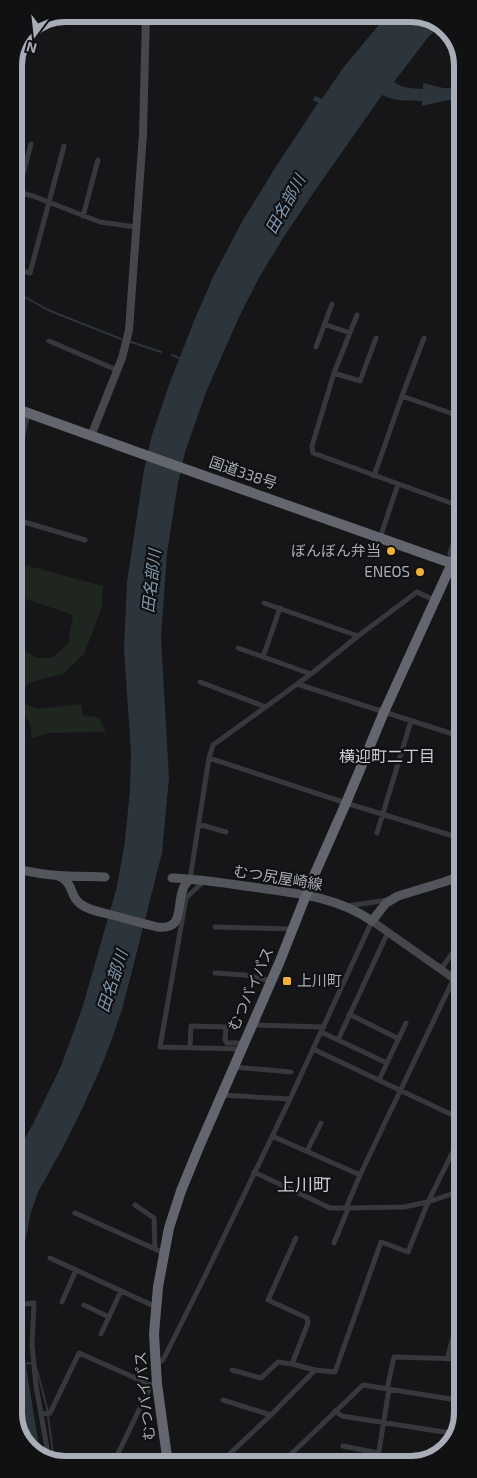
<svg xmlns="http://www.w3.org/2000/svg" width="477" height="1478" font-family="'Exo 2','Noto Sans JP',sans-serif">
  <rect width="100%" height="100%" fill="#161618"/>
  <path fill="#1e261f" d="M14 562 103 586 102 607 84 654 63 674 28 683 20 696 25 704 38 709 81 704 83 715 99 718 106 732 48 733 32 738 30 722 22 713 15 716V669L19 666 24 650 37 658H52L68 644 73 615 14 595Z"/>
  <path fill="#2c353c" d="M388 14H415L442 25 429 36 394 82C403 89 412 88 423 89V83L443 88 462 89V101L447 100 422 106V101C406 100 397 102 382 95L314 192 283 238 260 276 239 317 206 392 185 452 178 483 167 553 161 637 169 778 162 853 123 1006 113 1036 101 1067 82 1109 61 1151 38 1192 31 1212 25 1242 23 1339 20 1349 23 1364 17 1366 15 1353V1156L34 1122 61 1066 82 1009 117 887 125 841 130 790 131 751 124 649 127 582 144 470 152 435 169 385 194 321 214 275 243 220 277 165 318 103 313 100 315 96 322 99 343 68Z"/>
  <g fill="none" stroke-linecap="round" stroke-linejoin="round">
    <path stroke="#2c353c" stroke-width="2" d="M14 291 48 310 121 339
      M131 342 161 352
      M172 355 181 359
      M20 1365 30 1363 33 1364
      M37 1370 47 1408 54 1461"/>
    <path stroke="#2c353c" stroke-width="10" d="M15 1329 35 1453"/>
    <path stroke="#37383d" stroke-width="5" d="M18 192 33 196 100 222 136 227
      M14 208 31 144
      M83 216 98 160
      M14 269 30 273 64 146
      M357 315 334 373 312 446 313 453 462 507
      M324 324 350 333
      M49 341 117 370
      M316 347 332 304
      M334 373 360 381 376 338
      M402 396 424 338
      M14 476 28 413
      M374 476 402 396 462 417
      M14 519 85 540
      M380 538 398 484
      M451 561 450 553 462 517
      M264 603 358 636
      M238 648 311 674
      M263 657 280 608
      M200 682 266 707
      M297 684 462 737
      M209 758 346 803 463 839
      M198 824 226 832
      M377 833 411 721
      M190 879 209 758 213 745 311 674 358 636 417 592 434 600
      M204 881 186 898 160 1047 242 1049
      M347 906 388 900
      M215 927 294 929
      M441 969 463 938
      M215 973 245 975 271 981
      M349 1014 399 1039
      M252 1025 324 1027
      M321 1032 387 1063
      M338 1040 388 932
      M190 1047 191 1026 226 1027 225 1040 227 1043H244
      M313 1049 463 1120
      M234 1067 291 1072
      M379 1080 406 1023
      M222 1095 290 1099
      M272 1136 360 1175
      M307 1151 321 1123
      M254 1172 330 1208H346L360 1175 454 978
      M135 1205 154 1218 155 1249 164 1253
      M346 1208 404 1207 428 1202 463 1190
      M75 1213 155 1249
      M296 1238 268 1300 307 1318 308 1323 292 1364 315 1370 335 1372 381 1242 408 1252 428 1202 463 1131
      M334 1243 348 1209
      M50 1258 156 1307
      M62 1302 76 1270
      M15 1305 34 1303 32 1344 36 1386 49 1459
      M84 1305 109 1317
      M101 1334 121 1291
      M447 1359 463 1301
      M156 1364 163 1360 204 1278 290 1099 372 921
      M232 1370 261 1378 278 1362 292 1364
      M387 1389 394 1357 463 1359
      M389 1389 378 1457 414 1463
      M223 1400 271 1415
      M335 1411 342 1416 456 1434
      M41 1414 50 1413 79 1353 151 1385
      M343 1446 378 1453
      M322 1456 323 1463
      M216 1463 223 1460 271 1415 315 1370
      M286 1463V1459L363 1385 463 1401
      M113 1464 151 1385 154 1384"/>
    <path stroke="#45474d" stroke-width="8" d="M91 436 122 358 129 330 143 134 146 14
      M372 921 463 985"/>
    <path stroke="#53555c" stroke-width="9" d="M15 868C44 877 75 876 105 877
      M55 875C76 881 68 897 82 905 89 910 99 912 108 914 124 918 141 923 157 927 185 930 176 907 183 889 184 885 187 882 190 879
      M172 878C199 879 225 883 252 887 294 893 336 896 372 921L386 903 398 896 444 882 463 875"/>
    <path stroke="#63666e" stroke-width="10" d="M14 408 134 451 462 567
      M168 1464 157 1384 154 1334 158 1287 169 1228 181 1191 199 1147 280 961 312 880 346 803 384 712 452 563 462 548"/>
  </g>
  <g fill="#f2b134" stroke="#111113" stroke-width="2">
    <circle cx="391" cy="551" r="5"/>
    <circle cx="420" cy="572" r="5"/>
    <rect x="282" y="976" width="10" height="10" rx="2.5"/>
  </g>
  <g text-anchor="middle" stroke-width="4.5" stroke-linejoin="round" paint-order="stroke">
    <g font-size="15" fill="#a8adb8" stroke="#111113">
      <text transform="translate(243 473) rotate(19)" y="5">国道338号</text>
      <text transform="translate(278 878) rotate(9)" y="5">むつ尻屋崎線</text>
      <text transform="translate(251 989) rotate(-66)" y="5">むつバイパス</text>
      <text transform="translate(145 1396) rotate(-96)" y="5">むつバイパス</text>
    </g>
    <g font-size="15" fill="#a8adb8" stroke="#111113" text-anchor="end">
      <text x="381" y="556">ぼんぼん弁当</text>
      <text x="410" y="577">ENEOS</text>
      <text x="297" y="986" text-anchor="start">上川町</text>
    </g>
    <g font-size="16" font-style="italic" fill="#7f9bb3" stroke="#111113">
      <text transform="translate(285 204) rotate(-61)" y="6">田名部川</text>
      <text transform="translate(151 581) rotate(-84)" y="6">田名部川</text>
      <text transform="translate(112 981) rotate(-72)" y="6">田名部川</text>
    </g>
    <g font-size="16" fill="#c9ccd4" stroke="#111113">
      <text x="387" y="762">横迎町二丁目</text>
    </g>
    <g font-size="18" fill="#c9ccd4" stroke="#111113">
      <text x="304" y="1191">上川町</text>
    </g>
  </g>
  <path d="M0 0H477V1478H0ZM65 22H411A43 43 0 0 1 454 65V1413A43 43 0 0 1 411 1456H65A43 43 0 0 1 22 1413V65A43 43 0 0 1 65 22Z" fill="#111113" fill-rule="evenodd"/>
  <path fill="none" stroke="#a8adb8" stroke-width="6" d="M65 22H411A43 43 0 0 1 454 65V1413A43 43 0 0 1 411 1456H65A43 43 0 0 1 22 1413V65A43 43 0 0 1 65 22Z"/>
  <g transform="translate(35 35) rotate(195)" stroke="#111113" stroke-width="4" paint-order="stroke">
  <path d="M0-4L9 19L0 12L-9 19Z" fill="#a8adb8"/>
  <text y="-8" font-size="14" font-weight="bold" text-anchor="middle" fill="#a8adb8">N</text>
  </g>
</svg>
